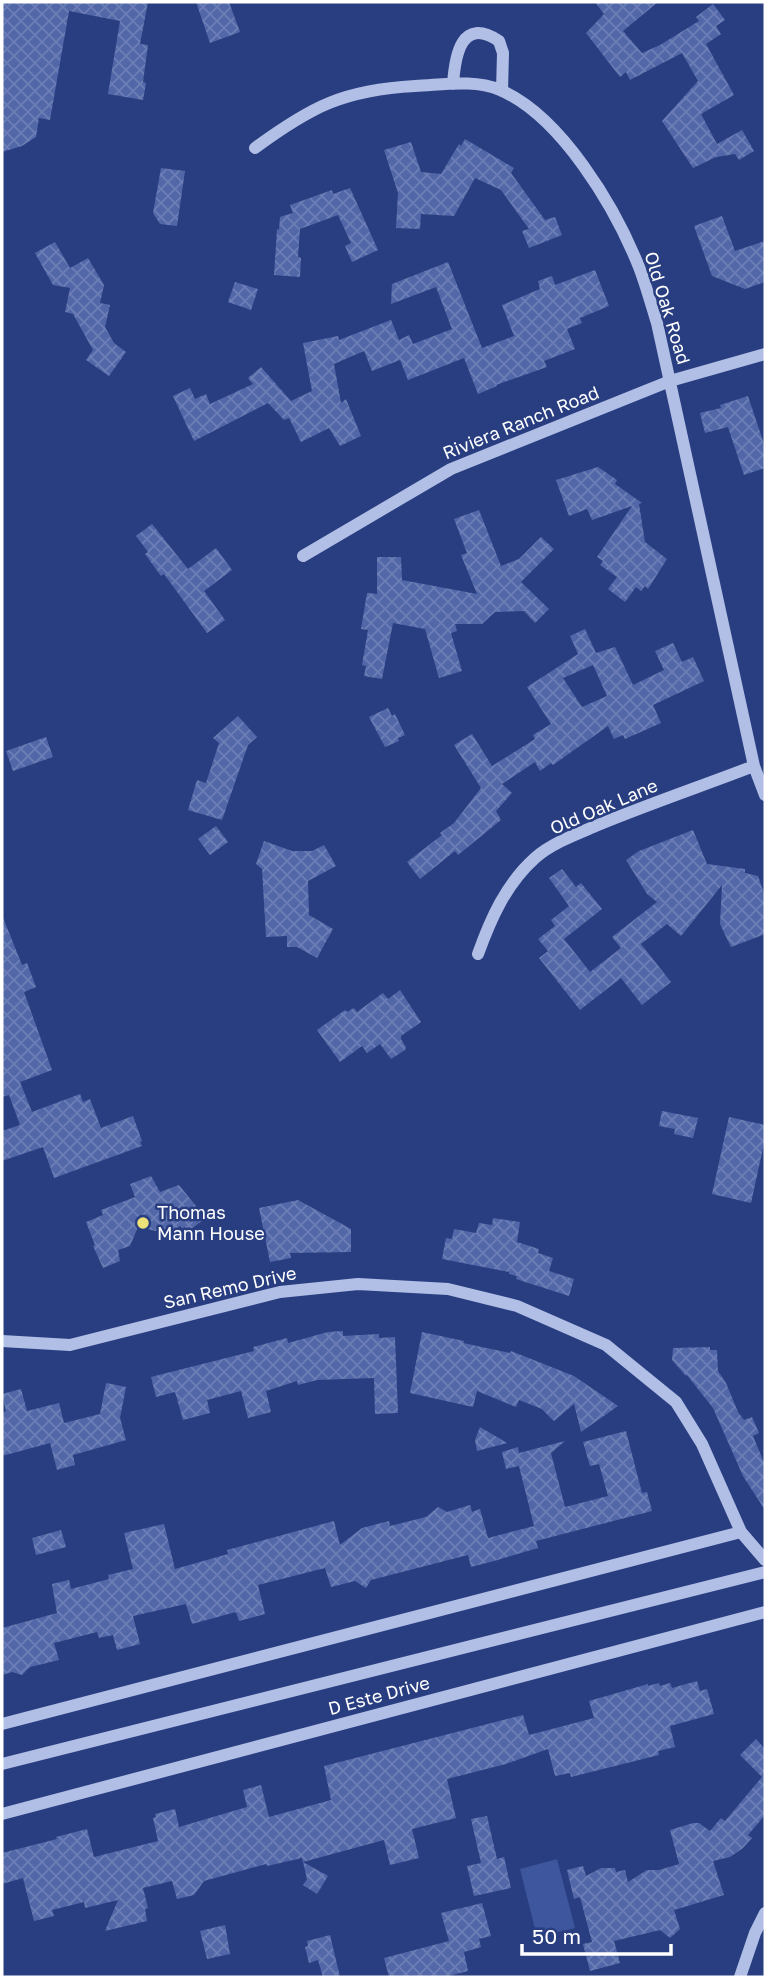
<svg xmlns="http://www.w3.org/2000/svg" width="767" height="1979" font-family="'Golos Text',sans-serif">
  <defs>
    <pattern id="building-cross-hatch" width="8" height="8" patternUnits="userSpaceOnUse" patternTransform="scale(1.75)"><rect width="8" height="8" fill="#5267a8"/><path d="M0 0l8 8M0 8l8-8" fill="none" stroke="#6c7eb5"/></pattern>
  </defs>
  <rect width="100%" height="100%" fill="#293e80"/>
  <path fill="#3e569d" d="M557 1859 575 1928 537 1937 520 1869Z"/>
  <path fill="url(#building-cross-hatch)" fill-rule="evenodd" d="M2 2H148L140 44 148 45 143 82 146 83 143 100 108 94 120 21 69 11 50 120 39 118 36 137 22 146 2 152Z
    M196 2H229L240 32 210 43Z
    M595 2H658L623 31 642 53 660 45 699 21 696 17 713 4 725 20 716 26 721 34 706 44 734 95 701 114 717 144 742 130 754 151 739 160 735 154 716 157 693 168 662 121 698 81 682 53 630 80 626 72 620 77 586 33 604 14Z
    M465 139 514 168 511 173 545 220 555 217 562 235 529 248 522 231 529 229 501 190 475 178 454 216 421 214 420 229 396 228 398 193 384 150 411 142 421 172 441 174 459 144 461 146Z
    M161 168 185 171 177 226 160 224 153 213Z
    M350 188 378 250 352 262 345 246 351 243 338 215 300 229 298 257 301 258 300 277 274 275 277 229 279 230 280 217 293 213 290 205 332 190 333 194Z
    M722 216 735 251 765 241V282L745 289 712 276 694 226Z
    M55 242 70 268 88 258 104 285 100 303 110 305 105 327 114 343 126 352 109 376 86 360 93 350 73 314 65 312 70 288 53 285 35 253Z
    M448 262 482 348 514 336 502 305 540 289 538 281 552 276 555 285 595 270 609 306 580 318 582 323 567 329 575 349 544 361 547 367 496 385 497 386 478 394 464 358 408 380 400 360 372 371 364 351 334 364 341 403 346 399 361 436 340 446 329 428 301 442 289 418 284 420 268 403 194 441 173 396 190 388 195 399 206 394 210 404 253 384 248 378 261 367 291 401 312 391 303 343 338 336 339 340 391 320 399 340 409 335 413 344 452 329 436 287 391 304 392 284Z
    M235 282 258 289 251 310 228 302Z
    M748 396 765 447V468L744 475 728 427 705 433 700 413 721 408 720 405Z
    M598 467 617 480 615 484 642 503 639 504 645 542 667 559 648 589 645 586 641 591 636 587 625 602 608 589 617 577 600 565 603 561 597 557 632 506 592 520 587 509 569 516 556 480Z
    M479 510 501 566 519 559 541 537 554 549 521 582 549 609 535 623 524 611 495 612 482 624H455L457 631 451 633 462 671 439 678 425 629 393 623 382 679 364 676 366 666 362 665 368 630 361 629 367 593 377 594V557H401L402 580 477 594 461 555 467 553 454 519Z
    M152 524 188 569 216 548 232 570 204 591 225 620 207 633 164 574 161 576 145 554 148 552 136 536Z
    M585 629 596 653 615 647 633 685 664 670 655 651 673 643 682 662 693 657 704 681 653 705 661 723 625 739 623 735 614 739 608 726 553 765 551 763 540 771 535 762 502 784 512 793 496 811 501 820 458 855 455 851 420 879 407 862 442 835 440 833 454 823 481 788 454 745 472 734 492 766 535 739 533 735 551 724 527 687 578 654 570 636ZM593 665 607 696 582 707 563 678Z
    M388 708 392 716 395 714 405 735 398 738 399 741 385 747 369 717Z
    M238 716 257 737 248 745 222 820 188 810 197 780 206 783 219 743 213 738Z
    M46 737 53 757 13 771 6 751Z
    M216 826 228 842 210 855 198 839Z
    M693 830 707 864 745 869V873L758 876 765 896V934L731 947 720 924 722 885 681 936 667 924 641 944 671 982 642 1005 621 978 580 1010 539 958 548 951 538 939 555 926 551 920 569 906 549 878 562 869 576 887 581 883 602 909 564 939 590 972 621 948 612 937 657 902 647 894 626 860 639 851Z
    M264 841 292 851H312L324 845 336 866 308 881 309 915 333 929 317 958 297 947H287V936L266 937 262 869 256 864Z
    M2 915 22 965 27 963 36 987 24 992 52 1070 20 1082 32 1112 80 1094 83 1102 90 1099 101 1128 133 1116 142 1141 140 1142 142 1146 54 1178 43 1147 2 1161V1131L20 1125 9 1095 2 1097Z
    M400 990 421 1022 401 1036V1039L406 1047 405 1050 391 1059 380 1044 367 1053 362 1046 340 1062 317 1030 345 1010 347 1012 354 1008 357 1012 383 993 388 999Z
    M662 1111 698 1118 693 1138 674 1134 675 1129 659 1126Z
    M729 1117 765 1125V1139L751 1203 712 1194Z
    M151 1176 160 1192 179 1185 204 1216 201 1218 203 1220 186 1233 180 1226 169 1234 138 1227 130 1246 118 1250 120 1261 103 1268 93 1246 95 1245 86 1222 103 1215 101 1210 135 1197 130 1184Z
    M298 1200 351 1229V1252L290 1253 291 1258 270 1262 259 1208Z
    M493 1218 520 1222 517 1242 539 1249 538 1253 553 1258 549 1271 574 1279 569 1296 516 1279 517 1276 509 1274V1272L442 1259 446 1238 452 1239 454 1229 476 1233 479 1223 492 1225Z
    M343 1331V1336L379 1334V1338L395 1337 398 1413 375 1414 374 1378 317 1380 298 1385 297 1381 266 1391 271 1412 248 1418 241 1391 207 1400 210 1413 183 1420 175 1392 156 1397 151 1377 254 1351 253 1347 287 1338 288 1343 328 1332Z
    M422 1332 464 1341 463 1343 510 1353 511 1351 574 1376 618 1406 581 1432 574 1404 554 1421 542 1409 519 1400 516 1407 477 1391 473 1407 410 1393Z
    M710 1347V1350H717L718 1371 726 1383 738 1412 744 1420 752 1417 759 1433 753 1436 765 1465V1510L743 1476 713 1408 687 1375 686 1376 672 1360 673 1348Z
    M106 1383 126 1387 120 1418 126 1440 73 1455 75 1465 57 1470 50 1443 2 1456V1413L6 1411 2 1394 21 1389 27 1411 59 1403 64 1423 100 1414Z
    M480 1427 507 1443 477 1451 475 1440Z
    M626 1431 642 1493 647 1492 652 1511 536 1541 538 1548 494 1561 471 1567 468 1555 371 1580 366 1588 355 1581 331 1587 325 1568 258 1585 265 1614 239 1621 236 1612 192 1624 186 1604 133 1616 140 1644 117 1650 113 1635 99 1638 97 1632 54 1643 59 1660 30 1667 22 1675 12 1672 2 1675V1628L57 1613 52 1584 69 1580 71 1589 109 1579 108 1575 133 1569 124 1533 164 1524 175 1569 228 1554 227 1550 334 1521 340 1545 362 1528 389 1521 390 1526 426 1517 438 1507 447 1512 470 1505 472 1512 480 1509 488 1538 534 1526 519 1466 506 1469 502 1452 518 1447 519 1453 565 1441 551 1453 565 1507 608 1496 599 1464 590 1466 583 1442Z
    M61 1530 66 1547 36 1555 32 1538Z
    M697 1681 700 1691 707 1689 714 1714 670 1726 675 1747 658 1751 659 1755 571 1777 570 1773 555 1776 548 1749 506 1764 447 1779 456 1818 412 1829 419 1858 390 1865 384 1840 303 1862 328 1876 317 1894 303 1885 307 1879 302 1858 267 1866 266 1864 204 1881 194 1895 177 1899 172 1881 143 1888 148 1908 145 1909 147 1921 105 1931 118 1900 85 1908 84 1902 52 1910 54 1916 34 1921 23 1878 2 1884V1853L57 1839 56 1837 87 1829 94 1857 158 1841 153 1818 156 1817 155 1814 175 1809 179 1827 247 1807 243 1790 261 1785 269 1817 331 1800 324 1766 523 1715 529 1735 594 1718 589 1701 648 1684V1686L659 1683 660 1686 670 1683 672 1688Z
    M756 1739 765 1749V1815L748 1835 752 1838 743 1848 730 1857 713 1861 724 1895 674 1910 680 1929 670 1938 660 1930 614 1941 620 1963 590 1971 583 1944 592 1942 580 1897 574 1899 567 1870 583 1866 586 1876 601 1868H615L616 1872 625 1870 628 1882 647 1870H659L679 1864 670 1830 693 1823H699L710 1831 721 1818 725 1821 762 1777 740 1755Z
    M487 1816 497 1859 504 1857 511 1888 474 1896 467 1866 481 1863 471 1819Z
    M482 1903 491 1936 479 1939 481 1947 464 1952 468 1971 445 1977H389L384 1958 449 1941 441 1913Z
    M225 1925 230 1954 207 1959 200 1931Z
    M330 1935 340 1977H323L318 1960 309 1963 305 1947 308 1946 307 1941Z"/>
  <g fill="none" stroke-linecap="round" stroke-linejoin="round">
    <path stroke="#b1bee5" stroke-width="12" d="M453 84C455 56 461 16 499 41L503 53 502 91
      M255 148C312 106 344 90 415 86 442 85 474 79 500 90 561 116 615 207 639 267 646 285 651 304 657 323L754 766 765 795
      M303 556 451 469 670 381 765 354
      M478 954C491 918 506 884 535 858 552 843 577 834 598 825 649 804 702 786 754 766
      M2 1341 70 1345 280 1292 358 1284 448 1289 517 1306 606 1345 676 1402 702 1444 741 1532 765 1560
      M2 1724 741 1532
      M2 1764 765 1572
      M2 1814 765 1612
      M740 1977 755 1933 765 1913"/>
  </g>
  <circle fill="#ece278" stroke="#293e80" stroke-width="2.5" cx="143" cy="1223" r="7"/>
  <g text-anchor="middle" stroke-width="5" stroke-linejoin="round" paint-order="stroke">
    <g font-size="18" fill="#fff" stroke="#293e80">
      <text transform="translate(667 308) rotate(73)" y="6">Old Oak Road</text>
      <text transform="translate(521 423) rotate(-22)" y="6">Riviera Ranch Road</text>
      <text transform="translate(604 807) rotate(-23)" y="6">Old Oak Lane</text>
      <text transform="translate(230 1288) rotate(-13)" y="6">San Remo Drive</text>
      <text transform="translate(379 1696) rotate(-15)" y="6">D Este Drive</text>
    </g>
    <g font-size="18" fill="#fff" stroke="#293e80" text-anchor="start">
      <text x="157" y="1219">Thomas<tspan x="157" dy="21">Mann House</tspan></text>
    </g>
  </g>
  <rect width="767" height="1979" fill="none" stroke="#ffffff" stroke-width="7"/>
  <path d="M522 1944v10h149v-10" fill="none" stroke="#ffffff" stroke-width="3.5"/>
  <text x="532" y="1944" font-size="21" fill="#ffffff" stroke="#293e80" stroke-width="5" paint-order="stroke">50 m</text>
</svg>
